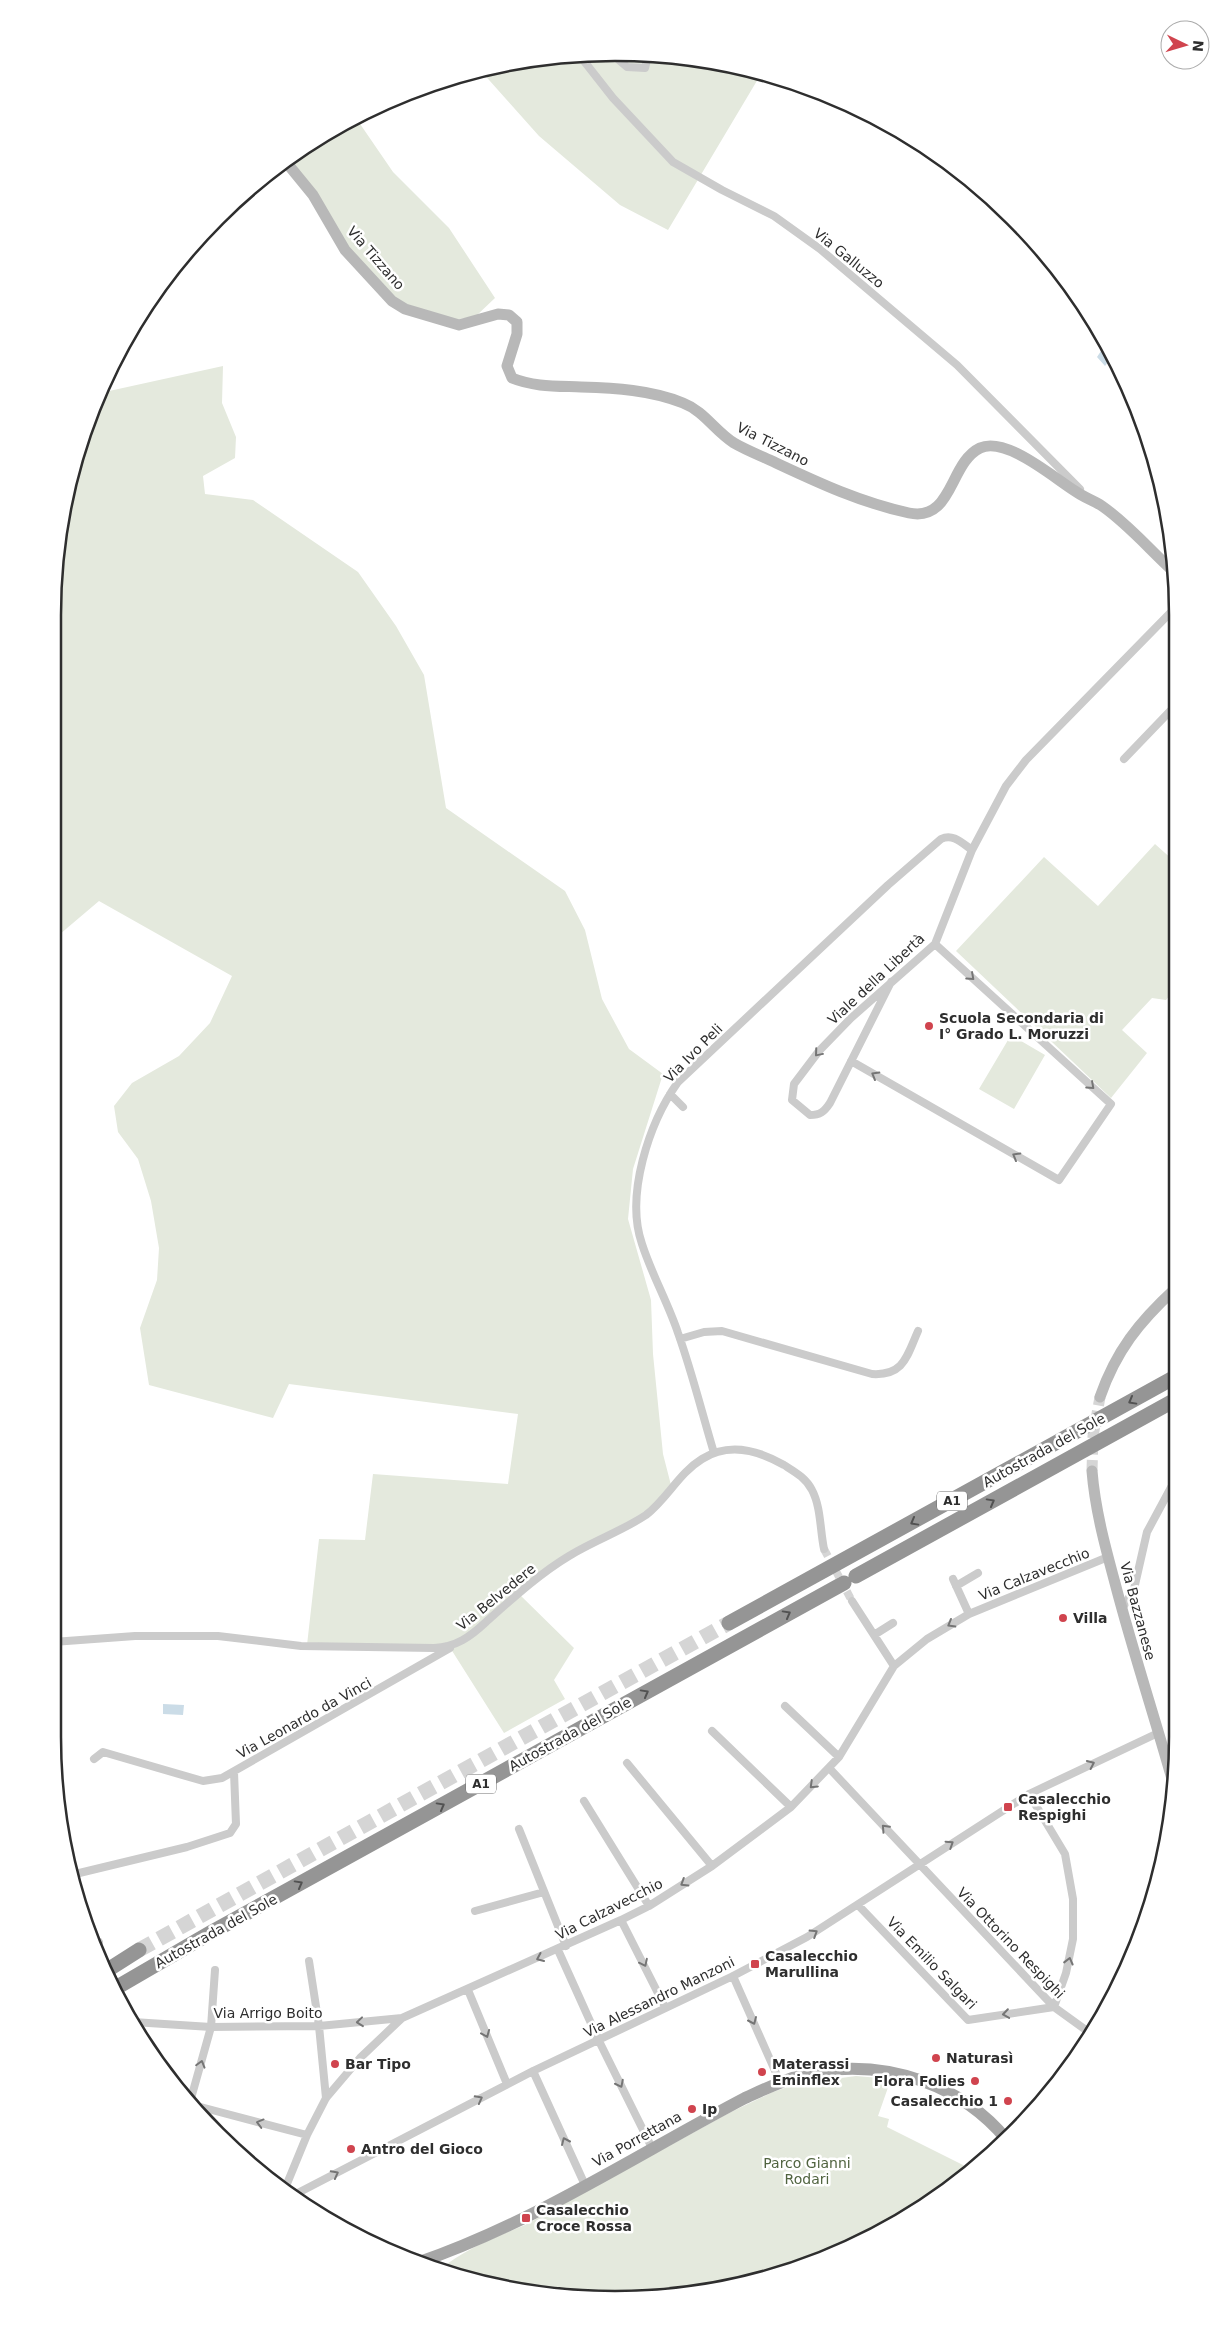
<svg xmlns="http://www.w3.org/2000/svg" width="1230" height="2352" font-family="'DejaVu Sans',sans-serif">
  <rect width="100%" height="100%" fill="#fff"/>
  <path fill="#e4e9dd" d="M652 54 726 66 761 74 668 230 620 205 539 136 481 71 542 57Z
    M356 118 393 172 449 228 495 298 475 317 444 321 392 299 354 256 285 163 334 128Z
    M223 366 222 403 236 437 235 458 203 476 205 494 253 500 358 572 396 626 424 675 446 808 565 891 585 930 602 999 629 1049 663 1074 633 1169 628 1219 651 1300 653 1354 663 1454 672 1489 647 1514 604 1536 517 1592 574 1648 554 1680 565 1699 504 1733 449 1646 307 1645 319 1539 365 1540 373 1474 508 1484 518 1414 289 1384 273 1418 149 1385 140 1328 157 1280 159 1248 151 1201 138 1159 118 1132 114 1106 132 1083 179 1056 210 1023 232 976 99 901 53 940 54 579 72 469 100 393Z
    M1155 844 1174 861V990L1166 1000 1152 998 1122 1030 1147 1053 1111 1098 956 951 1044 857 1098 906Z
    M1011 1035 1045 1055 1014 1109 979 1089Z
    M856 2076 891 2079 878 2116 889 2119 887 2127 971 2169 928 2205 864 2242 761 2280 652 2298H578L470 2280 439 2270C464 2250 495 2237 525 2225L729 2113 773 2092 796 2084Z"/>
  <path fill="#cbdce7" d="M1105 345 1112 357 1105 366 1097 357Z
    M163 1704 184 1705 183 1715 163 1714Z"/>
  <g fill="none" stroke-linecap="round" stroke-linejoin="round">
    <path stroke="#d5d5d5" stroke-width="8" stroke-dasharray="8 4" stroke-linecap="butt" d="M824 1549 852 1601"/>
    <path stroke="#d5d5d5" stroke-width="11" stroke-dasharray="11 5.5" stroke-linecap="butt" d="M1092 1471 1093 1436 1100 1397"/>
    <path stroke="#d5d5d5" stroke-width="15" stroke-dasharray="15 8" stroke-linecap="butt" d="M139 1950 729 1623"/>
    <path stroke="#cbcbcb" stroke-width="8" d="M613 55 627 67 645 68 647 60 644 54
      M580 56 613 98 673 162 722 190 774 216 820 249 957 365 1080 489
      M1124 759 1173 708
      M891 982 830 1103C824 1112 820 1115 810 1115L792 1100 794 1084 819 1051 851 1018 935 944 972 850 1006 786 1026 760 1173 610
      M851 1061 1059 1180 1111 1104 935 944
      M670 1094 683 1107
      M680 1339 704 1332 722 1331 872 1374C904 1376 907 1356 918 1331
      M714 1453C702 1413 692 1372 678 1333 668 1303 652 1275 642 1244 625 1195 649 1123 678 1082L888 885 941 839C953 833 962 843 972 850
      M953 1579 969 1614
      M956 1586 978 1573
      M852 1601 894 1666
      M1122 1609 1134 1589 1147 1532 1175 1480
      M874 1635 893 1623
      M53 1642 135 1636H218L301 1646 434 1648C456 1647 470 1637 486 1622 512 1599 539 1574 569 1556 593 1541 622 1531 646 1515 667 1499 679 1473 702 1459 729 1442 758 1450 784 1465 795 1472 806 1478 812 1490 821 1507 820 1530 824 1549
      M785 1706 839 1757
      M712 1731 791 1807
      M94 1759 103 1752 203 1781 222 1778 450 1648
      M627 1763 712 1866
      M830 1769 1054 2007 1090 2033
      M1029 1794 1065 1854 1073 1899V1939L1066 1973 1054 2007
      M584 1801 649 1906
      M519 1829 566 1946
      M71 1875 187 1847 230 1833 236 1824 234 1772
      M858 1905 968 2020 1054 2007
      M475 1911 544 1892
      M621 1920 665 2007
      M94 1944 99 1942
      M558 1950 599 2041 652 2148
      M309 1961 319 2026 326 2098
      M733 1976 780 2082
      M468 1990 507 2084
      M132 2025 133 2022 211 2027 319 2026 402 2018
      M533 2071 585 2185
      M190 2102 211 2027 215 1970
      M193 2105 307 2135
      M284 2191 307 2135 326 2098 360 2058 402 2018 621 1920 649 1906 712 1866 791 1807 839 1757 894 1666 927 1639 969 1614 1108 1557
      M292 2196 533 2071 733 1976 807 1937 1029 1794 1158 1733"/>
    <path stroke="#b8b8b8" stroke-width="11" d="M286 162 313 195 345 250 392 301 405 309 459 325 498 314 509 315 517 322V334L507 366 512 378C534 387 557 386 581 387 615 388 651 390 683 403 704 411 715 431 734 443 746 450 759 455 772 461 817 482 859 502 909 513 953 522 949 463 980 448 1006 436 1054 478 1075 491 1083 497 1093 500 1102 506 1128 524 1150 550 1173 571
      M1100 1397C1116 1351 1139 1322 1175 1289
      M1092 1471C1095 1509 1105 1546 1115 1583 1133 1652 1155 1718 1174 1786"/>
    <path stroke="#a6a6a6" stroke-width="12" d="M417 2263C534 2223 636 2155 745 2098 769 2087 794 2075 821 2071 890 2061 962 2085 1007 2140"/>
    <path stroke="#959595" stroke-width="15" d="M856 1576 1175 1400
      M729 1623 1175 1377
      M106 1971 139 1950
      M114 1989 212 1932 844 1583"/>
  </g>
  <defs><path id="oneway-chevron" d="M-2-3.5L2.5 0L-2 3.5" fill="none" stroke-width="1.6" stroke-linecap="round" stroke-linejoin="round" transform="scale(1.25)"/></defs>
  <g stroke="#757575">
    <use href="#oneway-chevron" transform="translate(971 977) rotate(42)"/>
    <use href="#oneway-chevron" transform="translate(818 1053) rotate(130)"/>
    <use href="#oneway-chevron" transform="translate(875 1075) rotate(-150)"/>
    <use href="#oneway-chevron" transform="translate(1091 1086) rotate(42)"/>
    <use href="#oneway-chevron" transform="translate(1016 1156) rotate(-150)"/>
    <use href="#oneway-chevron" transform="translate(951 1624) rotate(150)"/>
    <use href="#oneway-chevron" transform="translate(1091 1764) rotate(-25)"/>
    <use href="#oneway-chevron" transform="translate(813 1785) rotate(136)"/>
    <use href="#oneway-chevron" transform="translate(885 1828) rotate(-133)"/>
    <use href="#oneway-chevron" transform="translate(950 1844) rotate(-33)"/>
    <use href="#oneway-chevron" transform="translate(684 1883) rotate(148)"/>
    <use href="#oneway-chevron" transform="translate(814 1933) rotate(-32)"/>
    <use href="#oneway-chevron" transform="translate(540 1958) rotate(156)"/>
    <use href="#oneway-chevron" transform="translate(1069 1961) rotate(-76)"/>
    <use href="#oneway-chevron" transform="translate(644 1963) rotate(64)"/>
    <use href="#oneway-chevron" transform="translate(1006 2014) rotate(172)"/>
    <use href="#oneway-chevron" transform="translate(753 2021) rotate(66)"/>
    <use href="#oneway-chevron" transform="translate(360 2022) rotate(174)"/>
    <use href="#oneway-chevron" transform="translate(486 2034) rotate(67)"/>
    <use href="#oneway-chevron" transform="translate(201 2064) rotate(-74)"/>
    <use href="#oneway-chevron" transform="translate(620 2084) rotate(63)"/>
    <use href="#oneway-chevron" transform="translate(479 2099) rotate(-28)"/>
    <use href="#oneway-chevron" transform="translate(260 2123) rotate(-165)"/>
    <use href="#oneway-chevron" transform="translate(565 2141) rotate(-114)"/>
    <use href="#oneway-chevron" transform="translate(335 2174) rotate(-28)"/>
  </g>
  <g stroke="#525252">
    <use href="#oneway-chevron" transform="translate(1132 1401) rotate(151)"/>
    <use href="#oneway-chevron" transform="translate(991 1502) rotate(-29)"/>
    <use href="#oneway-chevron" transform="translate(914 1522) rotate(151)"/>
    <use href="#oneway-chevron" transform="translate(787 1614) rotate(-29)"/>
    <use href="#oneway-chevron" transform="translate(645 1693) rotate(-29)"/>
    <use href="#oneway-chevron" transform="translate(441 1806) rotate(-29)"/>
    <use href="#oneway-chevron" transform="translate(299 1884) rotate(-29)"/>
  </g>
  <g fill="#d0444e" stroke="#fff" stroke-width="2">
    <circle cx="929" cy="1026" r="5"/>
    <circle cx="1063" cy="1618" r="5"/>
    <rect x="1003" y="1802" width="10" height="10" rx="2.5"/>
    <rect x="750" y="1959" width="10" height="10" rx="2.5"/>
    <circle cx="936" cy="2058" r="5"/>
    <circle cx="335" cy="2064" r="5"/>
    <circle cx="762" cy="2072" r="5"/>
    <circle cx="975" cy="2081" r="5"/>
    <circle cx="1008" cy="2101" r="5"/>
    <circle cx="692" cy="2109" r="5"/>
    <circle cx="351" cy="2149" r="5"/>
    <rect x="521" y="2213" width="10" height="10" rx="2.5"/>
  </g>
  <g text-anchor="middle" stroke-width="5" stroke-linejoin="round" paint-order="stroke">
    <g fill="#fff" stroke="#6d6d6d" stroke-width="1">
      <rect x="937" y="1491.5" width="30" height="19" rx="4"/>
      <rect x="466" y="1774.5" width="30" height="19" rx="4"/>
    </g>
    <g font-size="12" font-weight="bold" fill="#2e2e2e">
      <text x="952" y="1505">A1</text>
      <text x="481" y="1788">A1</text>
    </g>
    <g font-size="14" fill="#2e2e2e" stroke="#fff">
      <text transform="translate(376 258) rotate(49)" y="5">Via Tizzano</text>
      <text transform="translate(849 258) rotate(39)" y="5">Via Galluzzo</text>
      <text transform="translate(773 444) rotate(27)" y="5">Via Tizzano</text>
      <text transform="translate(876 979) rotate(-43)" y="5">Viale della Libertà</text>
      <text transform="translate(693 1053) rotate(-45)" y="5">Via Ivo Peli</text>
      <text transform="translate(1044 1450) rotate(-29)" y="5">Autostrada del Sole</text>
      <text transform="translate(1034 1574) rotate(-22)" y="5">Via Calzavecchio</text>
      <text transform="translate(496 1597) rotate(-39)" y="5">Via Belvedere</text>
      <text transform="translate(1138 1611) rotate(75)" y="5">Via Bazzanese</text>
      <text transform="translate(304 1718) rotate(-29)" y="5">Via Leonardo da Vinci</text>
      <text transform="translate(570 1734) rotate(-29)" y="5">Autostrada del Sole</text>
      <text transform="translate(609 1909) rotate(-27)" y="5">Via Calzavecchio</text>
      <text transform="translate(216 1931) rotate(-29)" y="5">Autostrada del Sole</text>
      <text transform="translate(1011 1943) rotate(46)" y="5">Via Ottorino Respighi</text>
      <text transform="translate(932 1963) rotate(46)" y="5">Via Emilio Salgari</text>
      <text transform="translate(659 1997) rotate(-26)" y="5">Via Alessandro Manzoni</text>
      <text x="268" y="2018">Via Arrigo Boito</text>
      <text transform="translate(637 2139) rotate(-29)" y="5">Via Porrettana</text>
    </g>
    <g font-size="14" font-weight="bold" fill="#2e2e2e" stroke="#fff" text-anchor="start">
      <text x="939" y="1023">Scuola Secondaria di<tspan x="939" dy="16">I° Grado L. Moruzzi</tspan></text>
      <text x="1073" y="1623">Villa</text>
      <text x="1018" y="1804">Casalecchio<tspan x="1018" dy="16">Respighi</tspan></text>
      <text x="765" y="1961">Casalecchio<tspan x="765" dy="16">Marullina</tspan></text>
      <text x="946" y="2063">Naturasì</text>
      <text x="345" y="2069">Bar Tipo</text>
      <text x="772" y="2069">Materassi<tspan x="772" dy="16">Eminflex</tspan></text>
      <text x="965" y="2086" text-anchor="end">Flora Folies</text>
      <text x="998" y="2106" text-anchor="end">Casalecchio 1</text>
      <text x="702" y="2114">Ip</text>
      <text x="361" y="2154">Antro del Gioco</text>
      <text x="536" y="2215">Casalecchio<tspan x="536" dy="16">Croce Rossa</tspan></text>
    </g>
    <g font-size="14" fill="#516440" stroke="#fff">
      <text x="807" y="2168">Parco Gianni<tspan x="807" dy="16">Rodari</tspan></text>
    </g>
  </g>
  <path d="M0 0H1230V2352H0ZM615 61H615A554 554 0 0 1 1169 615V1737A554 554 0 0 1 615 2291H615A554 554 0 0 1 61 1737V615A554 554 0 0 1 615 61Z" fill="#fff" fill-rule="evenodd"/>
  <path fill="none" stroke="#2e2e2e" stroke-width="2.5" d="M615 61H615A554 554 0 0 1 1169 615V1737A554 554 0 0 1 615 2291H615A554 554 0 0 1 61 1737V615A554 554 0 0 1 615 61Z"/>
  <g transform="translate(1185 45) rotate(95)"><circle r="24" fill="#ffffff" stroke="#ababab"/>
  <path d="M0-4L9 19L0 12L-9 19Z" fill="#d0444e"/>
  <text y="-8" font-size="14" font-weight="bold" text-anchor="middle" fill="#2e2e2e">N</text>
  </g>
</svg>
